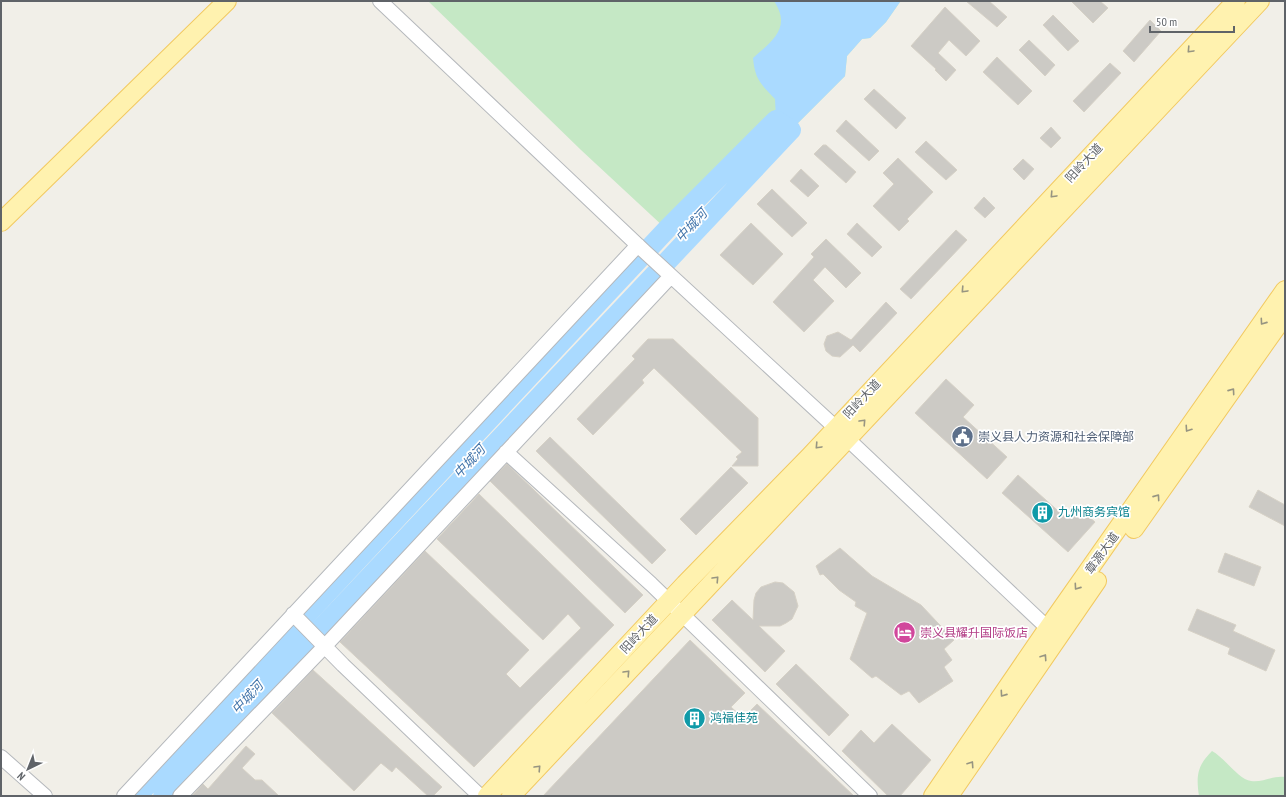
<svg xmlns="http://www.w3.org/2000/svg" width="1286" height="797" font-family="'PT Sans Narrow','Noto Sans SC',sans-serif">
  <rect width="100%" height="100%" fill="#f1efe8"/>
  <path fill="#c5e8c5" d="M428 1H900V2L886 22 870 38 862 39 847 56 845 76 791 130 776 120 665 228 581 150Z
    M1212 751C1224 757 1239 780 1251 781 1262 783 1273 775 1285 777V796H1199C1196 776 1197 766 1212 751Z"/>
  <path fill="#aadaff" d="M774 1H900V2L886 22 870 38 862 39 847 56 845 76 791 130 776 120 775 99C761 84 755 80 753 58 772 41 792 28 774 1Z"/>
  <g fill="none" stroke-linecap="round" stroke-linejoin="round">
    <path stroke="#aadaff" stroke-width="20" d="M137 796 668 228 776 120 791 130 163 796"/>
  </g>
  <path fill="#cccac5" stroke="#d6d1c6" d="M966 1H989L1007 17 997 27Z
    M1071 1H1100L1108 8 1093 23Z
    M945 7 980 41 966 56 949 40 938 53 956 70 946 81 935 70 936 69 911 46Z
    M1053 15 1079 41 1068 51 1043 25Z
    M1150 20 1161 31 1134 62 1123 51Z
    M1029 40 1055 65 1045 76 1019 50Z
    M997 57 1032 91 1018 105 983 72Z
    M1110 63 1121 73 1084 112 1073 101Z
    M874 89 906 118 896 129 864 99Z
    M846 120 879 151 869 161 836 131Z
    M1051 127 1061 138 1051 148 1040 138Z
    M926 141 957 170 946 180 915 152Z
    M823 145H826L856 172 846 183 814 154Z
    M898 158 933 192 907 219 909 221 899 231 873 206 894 184 883 173Z
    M1023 159 1034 169 1024 180 1013 169Z
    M801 169 819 186 808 197 790 181Z
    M772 189 807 223 792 237 757 204Z
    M984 197 995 208 985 218 974 208Z
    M751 223 783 254 753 285 720 255Z
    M857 223 882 247 872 257 847 234Z
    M956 230 967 240 911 299 900 289Z
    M826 239 861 273 846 288 825 267 813 280 834 301 804 332 773 302 814 257 811 254Z
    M886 302 897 313 860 352 853 345 840 357 832 356 826 351 824 344 827 336 838 332 851 340Z
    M648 339H673L758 418V466H732L738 459 736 457 742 452 654 368 642 380 644 383 593 435 577 419 635 359 632 356Z
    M946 379 974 405 963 417 1007 457 987 479 915 413Z
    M550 437 666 550 652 564 536 451Z
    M507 464 643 595 625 613 490 481Z
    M731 467 748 483 696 535 680 519Z
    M1018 475 1066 518 1077 506 1095 522 1068 552 1002 493Z
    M1258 490 1285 505V526L1249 507Z
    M479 494 614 625 474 767 340 642 425 551 529 650 506 674 520 688 581 628 568 614 543 640 437 539Z
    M840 548 872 576 921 605 954 640 944 649 952 660 944 667 953 681 919 703 909 691 901 695 876 676 872 678 850 659 867 613 855 606 856 602 839 590 823 574 820 575 816 566Z
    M1225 553 1261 567 1254 586 1218 572Z
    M775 582 783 583 794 592 798 606 792 619 786 623 780 626H759L785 651 765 672 712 620 732 600 753 620 754 600 756 593 761 587Z
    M1197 609 1236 625 1233 631 1275 650 1266 671 1228 654 1230 648 1188 630Z
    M690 640 745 693 731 707 743 718 757 704 854 796H543Z
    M796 664 849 715 829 736 776 684Z
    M313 670 442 787 433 796H428L396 767 392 772 381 763 354 791 272 713Z
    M892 724 931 760 900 796H888L842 751 861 730 874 743Z
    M246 746 255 754 242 768 255 780H262L279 796H192L203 784 208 789Z"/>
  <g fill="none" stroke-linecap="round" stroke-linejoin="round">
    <defs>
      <path id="minor" d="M380 1 644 251 836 428 1055 635
        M506 452 651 584 870 796
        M293 614 343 665 480 796
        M1 757 45 796
        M124 796 638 245
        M180 796 325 646 671 276"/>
      <path id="major" d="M1 222 227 1
        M1134 529 1285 315
        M487 796 685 584 810 456 1236 1
        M511 796 1260 1
        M933 796 1048 628 1285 290
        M949 796 1097 581"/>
    </defs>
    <use href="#minor" stroke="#b5b8bc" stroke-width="16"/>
    <use href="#major" stroke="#f2c960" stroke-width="20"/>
    <use href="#minor" stroke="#fff" stroke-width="14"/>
    <use href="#major" stroke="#fff2af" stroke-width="18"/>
  </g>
  <defs><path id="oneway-chevron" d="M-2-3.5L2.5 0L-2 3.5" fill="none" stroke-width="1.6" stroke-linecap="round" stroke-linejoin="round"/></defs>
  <g stroke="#979581">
    <use href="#oneway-chevron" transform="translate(1190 50) rotate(133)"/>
    <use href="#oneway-chevron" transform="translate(1053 195) rotate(133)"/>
    <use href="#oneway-chevron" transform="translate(964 290) rotate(133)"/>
    <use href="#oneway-chevron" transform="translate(1263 322) rotate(125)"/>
    <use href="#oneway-chevron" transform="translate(1232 391) rotate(-55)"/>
    <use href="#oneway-chevron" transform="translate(863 422) rotate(-47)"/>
    <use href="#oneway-chevron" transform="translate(1188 429) rotate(124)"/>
    <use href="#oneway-chevron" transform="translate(818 446) rotate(133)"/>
    <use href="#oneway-chevron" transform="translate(1157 497) rotate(-55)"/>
    <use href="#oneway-chevron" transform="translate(716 579) rotate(-47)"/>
    <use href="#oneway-chevron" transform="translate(1077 587) rotate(125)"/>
    <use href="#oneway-chevron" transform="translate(1044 657) rotate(-56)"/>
    <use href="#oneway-chevron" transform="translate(627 673) rotate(-47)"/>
    <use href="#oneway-chevron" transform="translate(1003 694) rotate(125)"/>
    <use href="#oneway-chevron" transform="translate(971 764) rotate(-56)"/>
    <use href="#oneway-chevron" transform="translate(538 768) rotate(-47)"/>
  </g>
  <defs>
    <symbol id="civic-disc" viewBox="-11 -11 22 22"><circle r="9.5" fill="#5c6f8a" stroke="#fff"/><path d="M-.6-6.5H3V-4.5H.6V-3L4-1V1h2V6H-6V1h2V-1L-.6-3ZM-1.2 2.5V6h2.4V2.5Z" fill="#fff"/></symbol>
    <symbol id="building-disc" viewBox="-11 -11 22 22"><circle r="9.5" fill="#0f9aa8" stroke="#fff"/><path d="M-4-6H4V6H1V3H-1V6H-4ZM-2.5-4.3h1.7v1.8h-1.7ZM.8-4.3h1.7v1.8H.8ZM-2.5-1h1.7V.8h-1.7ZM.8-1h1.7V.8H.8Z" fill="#fff"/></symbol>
    <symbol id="hotel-disc" viewBox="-11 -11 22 22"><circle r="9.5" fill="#d1479c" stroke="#fff"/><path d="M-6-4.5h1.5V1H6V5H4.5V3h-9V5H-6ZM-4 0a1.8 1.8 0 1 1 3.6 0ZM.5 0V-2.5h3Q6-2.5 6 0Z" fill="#fff"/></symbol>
  </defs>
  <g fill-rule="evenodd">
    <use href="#civic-disc" x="950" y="424" width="25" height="25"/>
    <use href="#building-disc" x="1030" y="500" width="25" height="25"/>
    <use href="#hotel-disc" x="892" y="620" width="25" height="25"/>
    <use href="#building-disc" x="682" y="706" width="25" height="25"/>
  </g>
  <g text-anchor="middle" stroke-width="3.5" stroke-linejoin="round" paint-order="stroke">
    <g font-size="12" fill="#5f6368" stroke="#fff">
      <text transform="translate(1084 163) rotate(-47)" y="4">阳岭大道</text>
      <text transform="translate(862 399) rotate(-47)" y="4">阳岭大道</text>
      <text transform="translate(1102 553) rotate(-54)" y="4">章源大道</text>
      <text transform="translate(639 634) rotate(-47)" y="4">阳岭大道</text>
    </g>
    <g font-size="12" fill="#4e5e75" stroke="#fff" text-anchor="start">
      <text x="978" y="441">崇义县人力资源和社会保障部</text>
    </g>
    <g font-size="12" fill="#0d838f" stroke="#fff" text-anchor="start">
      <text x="1058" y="516">九州商务宾馆</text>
      <text x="710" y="722">鸿福佳苑</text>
    </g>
    <g font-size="12" fill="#b23c85" stroke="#fff" text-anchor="start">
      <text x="920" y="637">崇义县耀升国际饭店</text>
    </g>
    <g font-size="13" font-style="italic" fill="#4174aa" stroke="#fff">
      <text transform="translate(691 225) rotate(-47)" y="5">中城河</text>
      <text transform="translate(469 461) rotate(-47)" y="5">中城河</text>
      <text transform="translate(247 697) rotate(-47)" y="5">中城河</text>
    </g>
  </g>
  <rect width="1286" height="797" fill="none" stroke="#5f6368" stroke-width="4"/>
  <g transform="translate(28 769) rotate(223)" stroke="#ffffff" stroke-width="3" paint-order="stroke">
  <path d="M0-3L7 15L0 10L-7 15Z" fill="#5f6368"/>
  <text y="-6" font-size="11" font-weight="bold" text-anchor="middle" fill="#5f6368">N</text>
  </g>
  <path d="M1150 26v6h84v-6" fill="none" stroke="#5f6368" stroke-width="2"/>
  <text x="1156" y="26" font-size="12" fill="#5f6368" stroke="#ffffff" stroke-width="3" paint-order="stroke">50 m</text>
</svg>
